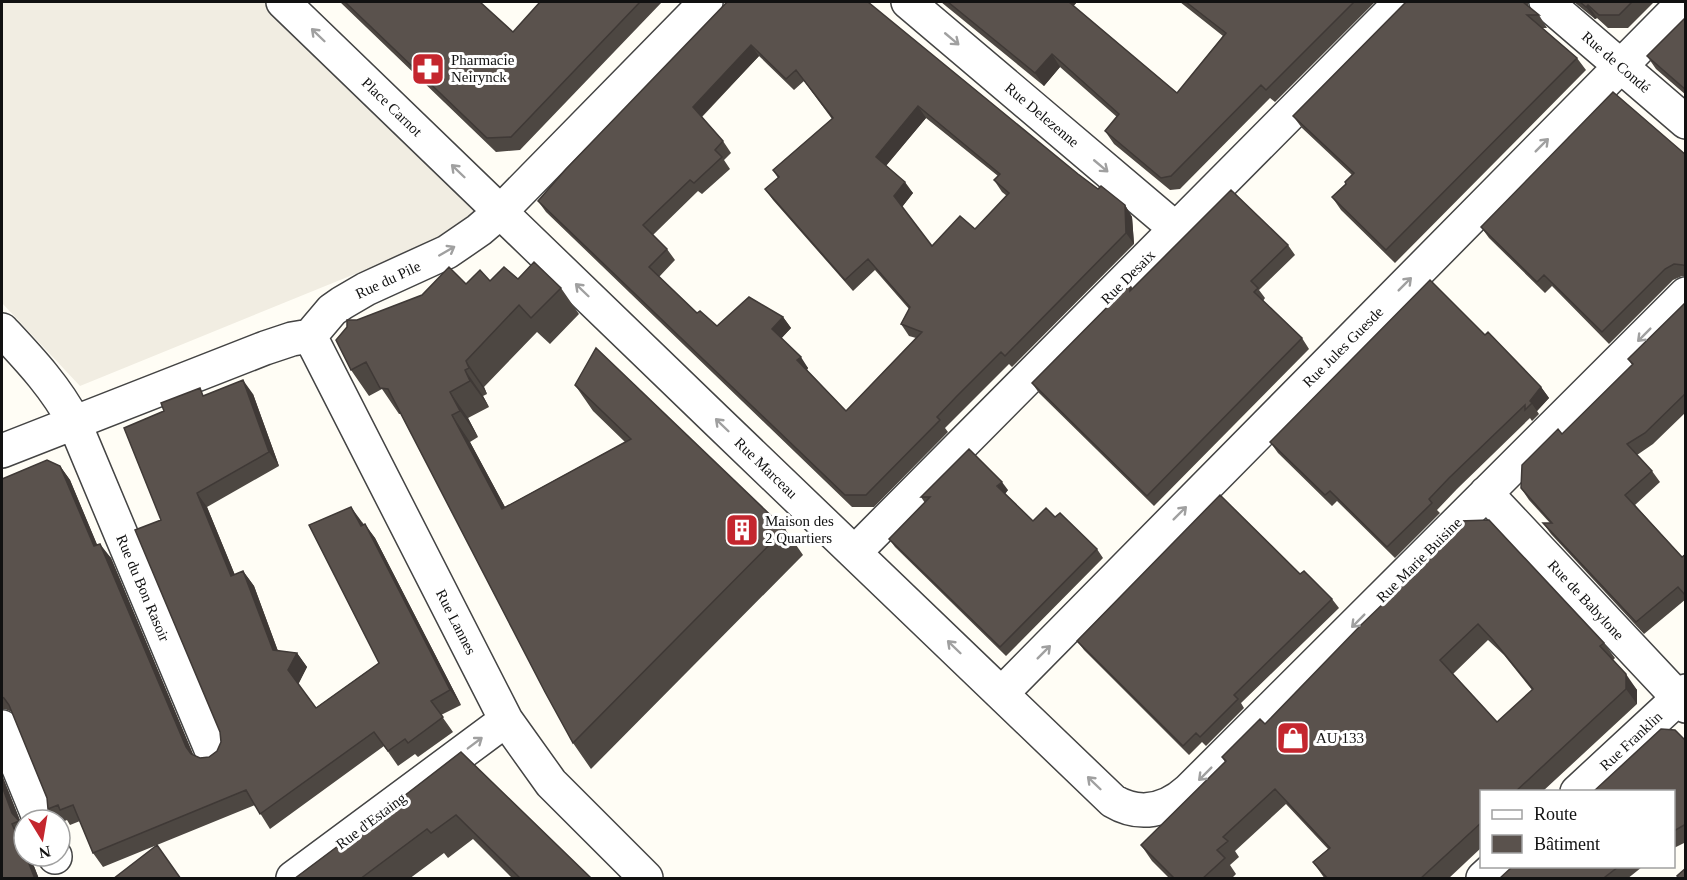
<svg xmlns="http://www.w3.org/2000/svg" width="1687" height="880" font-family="Georgia,serif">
  <rect width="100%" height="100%" fill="#fffdf5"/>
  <path fill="#f1ede2" d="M2 2H270L472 199 474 214 423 247 377 265 80 386 2 303Z"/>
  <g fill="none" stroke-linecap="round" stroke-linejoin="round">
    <defs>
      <path id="minor" d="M283 2 715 419 1113 801C1140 817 1166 811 1189 790L1686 294
        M908 2 1176 229
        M1546 2 1686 122
        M2 330C29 359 55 386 74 422L213 754
        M310 336 506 720 551 783 646 878
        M2 451 265 348 292 339 310 336 332 310 342 303 366 289 447 252 479 230 500 212 706 2
        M1486 493 1686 706
        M855 552 1401 2
        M1002 693 1684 2
        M2 727 40 820
        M1577 792 1686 691
        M55 856V857
        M293 878 506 720
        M1483 878 1496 866"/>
    </defs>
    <use href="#minor" stroke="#444" stroke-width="36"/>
    <use href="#minor" stroke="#fff" stroke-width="33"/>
  </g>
  <path fill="#4d4742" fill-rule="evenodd" d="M340 2H480L513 32 540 2H662L520 150 496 152Z
    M727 2 1078 174 1098 189 1125 205 1132 217 1134 244 1012 367 1009 364 945 428 948 432 874 507H852L546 212 538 201ZM759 56 794 90 804 81 832 119 773 170 778 178 765 189 773 200 853 291 875 270 909 309 901 324 909 336 916 338 846 411 807 370 808 368 781 338 791 328 783 317 717 326 697 313 659 277 675 260 667 249 653 235 698 191 702 194 730 169 724 160 731 153 723 141 702 117ZM926 118 998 176 994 180 1002 192 1007 196 975 229 932 246 902 207 913 193 886 166Z
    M941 2H1077L1073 6 1177 93 1223 36 1180 2H1375L1275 102 1270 98 1180 189 1170 190 1114 144 1105 131 1117 117 1060 67 1044 86Z
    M1406 2H1528V7L1539 15 1547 28H1542L1577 58 1586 70 1395 263 1341 210 1332 197 1346 184 1352 175 1302 128 1293 116Z
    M1574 2H1654L1628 28H1608L1597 18 1595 19Z
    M1686 17V95L1656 69 1647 56Z
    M1686 155V276H1682L1673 280 1609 344 1552 286 1545 293 1489 238 1481 227Z
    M1288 245 1295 255 1259 290 1265 298 1263 301 1302 338 1309 349 1154 506 1039 393 1032 383 1130 284 1133 289Z
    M518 279 561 288 579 314 550 344 537 332 484 387 487 394 483 396 489 407 468 418 478 437 470 442 505 507 625 442 593 411 575 385 785 529 803 555 591 769 573 743 401 414H399L382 389 369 396 351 370 357 320 466 284Z
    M1686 302V412L1653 444 1637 455 1652 471 1660 482 1635 505 1682 557 1686 554V599L1644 634 1551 534 1543 523H1550L1529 500 1521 488 1562 434 1632 365 1628 359Z
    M1485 335 1541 387 1549 398 1537 411 1539 414 1532 421 1530 418 1457 489 1437 510 1440 513 1395 558 1337 501 1332 506 1278 453 1270 442Z
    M253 394 279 466 207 507 235 575 243 571 254 586 278 651 297 653 307 667 298 684 316 708 379 663 362 522 375 538 461 705 441 715 453 732 418 757 415 754 398 766 384 746 270 829 255 805 103 867 93 853 80 821 70 825 67 820 60 823V820H56L48 809 47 798 12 712 5 709H2V479L60 466 70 480 97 545 111 558 193 755 200 758 209 757 217 751 221 742 220 732 161 520 205 395Z
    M1008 490 1005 494 1033 521 1055 517 1097 549 1103 558 1006 656 895 547 889 539 925 503 921 497Z
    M1411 569 1604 643 1615 658 1613 660 1637 690V704L1542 792H1482V847L1448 879H1325L1313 862 1328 849 1286 804 1235 851 1239 857 1230 865 1236 874 1231 879H1170L1152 861 1141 845 1225 762 1222 757 1265 724 1414 574ZM1488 640 1504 655 1532 690 1497 722 1453 674Z
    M1300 574 1332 599 1339 608 1241 703 1244 708 1206 746 1202 742 1189 755 1084 650 1077 641Z
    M1686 741V842L1674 848V792Z
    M461 752 592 879H513L473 839 448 858 444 853 409 879H294L382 813Z
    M2 775 21 823 24 827V838H23L24 841V856H30L39 879H2Z
    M1512 867H1642L1627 879H1499Z"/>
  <path fill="#3f3936" d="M1066 2H1077L1071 9Z
    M1588 5 1597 18 1595 19 1586 7Z
    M751 45 759 56 700 118 693 107Z
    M1052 54 1060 67 1044 86 1035 73Z
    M918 106 926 118 883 169 876 157Z
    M905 182 913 193 902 207 894 196Z
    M1125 205 1132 217 1134 244 1126 233Z
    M783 317 791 328 780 340 772 329Z
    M801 357 808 368 805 372 797 360Z
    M466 361 484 387 487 394 469 368Z
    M465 370 483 396 489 407 470 381Z
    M243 380 253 394 279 466 269 452Z
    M1541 387 1549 398 1537 411 1530 401Z
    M450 392 468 418 478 437 460 411Z
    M452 415 470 442 520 535 502 509Z
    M60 466 70 480 104 561 94 546Z
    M1002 482 1008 490 1004 495 997 486Z
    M197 493 207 507 241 590 231 576Z
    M351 507 362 522 371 540 361 526Z
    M365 524 375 538 461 705 450 690Z
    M100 544 111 558 196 761 186 747Z
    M243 571 254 586 283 665 273 650Z
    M297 653 307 667 298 685 288 670Z
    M1626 674 1637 690V704L1626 689Z
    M2 775 21 823 12 813 2 786Z
    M12 824 24 841V851Z
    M26 856H30L39 879H35Z"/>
  <path fill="#5a524d" stroke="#3f3936" stroke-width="1.5" fill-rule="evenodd" d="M345 2H480L513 32 540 2H640L511 137 487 138Z
    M727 2H868L1078 174 1098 189 1101 186 1125 205 1126 233 1005 356 1001 352 956 397 937 417 940 420 866 495H845L538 201 566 169ZM751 45 786 79 796 70 833 118 773 170 779 177 765 189 845 280 868 259 910 307 901 324 922 332 846 411 797 360 801 357 772 329 783 317 749 297 717 326 700 311 697 313 649 267 667 249 643 225 690 180 694 183 722 157 715 150 723 141 693 107ZM918 106 1000 174 994 180 1009 193 975 229 960 216 932 246 894 196 905 182 876 157Z
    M948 2H1069L1177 93 1226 33 1186 2H1354L1266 90 1261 85 1171 176 1161 178 1105 131 1119 114 1052 54 1035 73Z
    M1406 2H1523L1539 15H1527L1577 58 1386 250 1332 197 1346 184 1345 182 1354 173 1293 116Z
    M1580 2H1632L1619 15H1599L1588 5 1586 7Z
    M1686 17V90L1647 56Z
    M1613 92 1686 155V266L1683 265 1674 264 1665 269 1602 332 1544 275 1537 282 1481 227Z
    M1231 190 1288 245 1251 281 1258 288 1254 292 1302 338 1147 496 1032 383 1130 284V291Z
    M534 262 561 288 531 318 519 305 466 361 469 368 465 370 470 381 450 392 460 411 452 415 502 509 631 439 575 385 596 348 785 529 573 743 545 692 388 389 380 388 366 362 351 370 336 340 347 327V320H357L422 295 449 267 466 284 480 270 490 281 504 267 518 279Z
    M1430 280 1485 335 1488 332 1541 387 1530 401 1532 403 1525 410V405L1449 478 1429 499 1432 503 1387 547 1330 491 1325 495 1270 442Z
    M1686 302V393L1645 433 1627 444 1652 471 1625 495 1682 557 1686 554V596L1678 587 1636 622 1543 523H1552L1521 488 1522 465 1558 429 1562 434 1633 364 1628 359Z
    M243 380 269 452 197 493 231 576 243 571 273 650 297 653 288 670 316 708 379 663 309 525 351 507 361 526 365 524 450 690 431 701 443 717 408 743 405 739 388 751 374 732 260 814 246 790 93 853 73 805 60 810 58 805 48 809 47 798 9 705 4 698 2 697V479L47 460 60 466 94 546 100 544 186 747 191 754 200 758 209 757 217 751 221 742 220 732 135 530 161 520 124 428 164 411 161 403 200 388 203 396Z
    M969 449 1002 482 997 486 1033 521 1046 508 1055 517 1060 513 1097 549 1000 647 889 539 930 497H921Z
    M1220 495 1300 574 1304 571 1332 599 1234 695 1238 699 1200 737 1196 733 1183 746 1077 641Z
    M1489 520 1604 643 1600 646 1626 674V689L1515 792H1482V822L1420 879H1328L1313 862 1330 848 1275 789 1223 837 1228 841 1217 850 1225 858 1202 879H1175L1141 845 1226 761 1222 757 1260 719 1265 724 1361 625 1415 573 1411 569 1459 521ZM1478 624 1493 640 1533 689 1497 722 1440 660Z
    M1661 729 1675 730 1686 741V824L1674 831V792H1593Z
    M461 752 592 879H521L456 815 431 833 427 829 360 879H294L382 813Z
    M2 786 12 813 19 821 12 824 24 851V856H26L35 879H2Z
    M157 845 181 879H113Z
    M1512 867H1618L1605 877 1607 879H1499Z
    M1686 868V879H1679L1677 876Z"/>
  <defs><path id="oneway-shaft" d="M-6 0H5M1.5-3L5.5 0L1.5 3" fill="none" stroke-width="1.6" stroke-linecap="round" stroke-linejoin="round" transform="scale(1.5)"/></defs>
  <g stroke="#a0a0a0">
    <use href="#oneway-shaft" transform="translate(318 35) rotate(-136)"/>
    <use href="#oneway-shaft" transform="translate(952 39) rotate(40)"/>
    <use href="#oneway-shaft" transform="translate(1542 145) rotate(-45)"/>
    <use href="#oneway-shaft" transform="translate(1101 166) rotate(40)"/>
    <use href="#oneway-shaft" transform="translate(458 171) rotate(-136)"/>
    <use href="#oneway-shaft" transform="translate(447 251) rotate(-30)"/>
    <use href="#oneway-shaft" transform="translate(1405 284) rotate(-45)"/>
    <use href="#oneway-shaft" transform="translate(582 290) rotate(-136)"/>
    <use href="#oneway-shaft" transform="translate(1644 335) rotate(135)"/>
    <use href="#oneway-shaft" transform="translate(722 425) rotate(-136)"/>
    <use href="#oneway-shaft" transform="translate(1180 513) rotate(-45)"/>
    <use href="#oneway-shaft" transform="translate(1358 621) rotate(135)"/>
    <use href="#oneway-shaft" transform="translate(954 647) rotate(-136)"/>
    <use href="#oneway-shaft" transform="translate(1044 652) rotate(-45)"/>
    <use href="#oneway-shaft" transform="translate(475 743) rotate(-37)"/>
    <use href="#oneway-shaft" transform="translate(1205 774) rotate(135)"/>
    <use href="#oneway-shaft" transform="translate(1094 783) rotate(-136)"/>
  </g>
  <defs>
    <symbol id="pharmacy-square" viewBox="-11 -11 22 22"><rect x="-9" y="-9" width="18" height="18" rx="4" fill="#c4262e" stroke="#fff"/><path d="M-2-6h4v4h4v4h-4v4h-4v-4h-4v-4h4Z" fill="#fff"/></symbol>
    <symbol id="building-square" viewBox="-11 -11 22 22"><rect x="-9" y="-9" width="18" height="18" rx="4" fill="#c4262e" stroke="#fff"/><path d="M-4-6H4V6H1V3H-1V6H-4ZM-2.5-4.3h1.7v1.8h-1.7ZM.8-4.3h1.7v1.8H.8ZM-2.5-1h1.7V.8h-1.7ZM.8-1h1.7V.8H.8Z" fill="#fff"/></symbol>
    <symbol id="shop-square" viewBox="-11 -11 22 22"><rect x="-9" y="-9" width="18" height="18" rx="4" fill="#c4262e" stroke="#fff"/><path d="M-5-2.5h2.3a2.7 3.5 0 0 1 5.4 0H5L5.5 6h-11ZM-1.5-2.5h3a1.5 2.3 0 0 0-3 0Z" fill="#fff"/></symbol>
  </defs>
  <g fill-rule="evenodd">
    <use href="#pharmacy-square" x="409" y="50" width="38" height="38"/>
    <use href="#building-square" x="723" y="511" width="38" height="38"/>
    <use href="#shop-square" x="1274" y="719" width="38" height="38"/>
  </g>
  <g text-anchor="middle" stroke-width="6" stroke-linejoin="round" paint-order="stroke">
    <g font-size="15" fill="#111" stroke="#fff" text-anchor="start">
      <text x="451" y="65">Pharmacie<tspan x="451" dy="17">Neirynck</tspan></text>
      <text x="765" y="526">Maison des<tspan x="765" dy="17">2 Quartiers</tspan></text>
      <text x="1316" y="743">AU 133</text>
    </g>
    <g font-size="15" fill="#111" stroke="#fff">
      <text transform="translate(1616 62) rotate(41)" y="5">Rue de Condé</text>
      <text transform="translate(392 107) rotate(44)" y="5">Place Carnot</text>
      <text transform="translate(1042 115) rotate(40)" y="5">Rue Delezenne</text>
      <text transform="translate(1128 277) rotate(-45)" y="5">Rue Desaix</text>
      <text transform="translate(388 280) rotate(-25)" y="5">Rue du Pile</text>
      <text transform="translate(1343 347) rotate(-45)" y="5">Rue Jules Guesde</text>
      <text transform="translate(766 468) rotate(44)" y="5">Rue Marceau</text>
      <text transform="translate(1419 560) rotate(-45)" y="5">Rue Marie Buisine</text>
      <text transform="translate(143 588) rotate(67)" y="5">Rue du Bon Rasoir</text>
      <text transform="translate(1586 600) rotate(47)" y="5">Rue de Babylone</text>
      <text transform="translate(456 622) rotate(63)" y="5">Rue Lannes</text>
      <text transform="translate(1631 741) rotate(-43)" y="5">Rue Franklin</text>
      <text transform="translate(371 821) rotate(-37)" y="5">Rue d'Estaing</text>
    </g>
  </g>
  <rect width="1687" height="880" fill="none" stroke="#111111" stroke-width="6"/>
  <rect x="1480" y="790" width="195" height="78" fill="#ffffff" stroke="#a0a0a0" stroke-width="1.5"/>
  <rect x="1492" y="810" width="30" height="9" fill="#ffffff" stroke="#a0a0a0" stroke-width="1.5"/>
  <text x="1534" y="820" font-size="18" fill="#111111">Route</text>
  <rect x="1492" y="835" width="30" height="18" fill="#5a524d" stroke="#a0a0a0" stroke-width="1.5"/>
  <text x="1534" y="850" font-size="18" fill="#111111">Bâtiment</text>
  <g transform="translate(42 838) rotate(169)"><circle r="28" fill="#ffffff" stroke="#a0a0a0" stroke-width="1.5"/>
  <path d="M0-4.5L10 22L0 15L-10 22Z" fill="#c4262e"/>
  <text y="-9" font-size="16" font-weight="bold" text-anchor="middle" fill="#111111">N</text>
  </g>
</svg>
